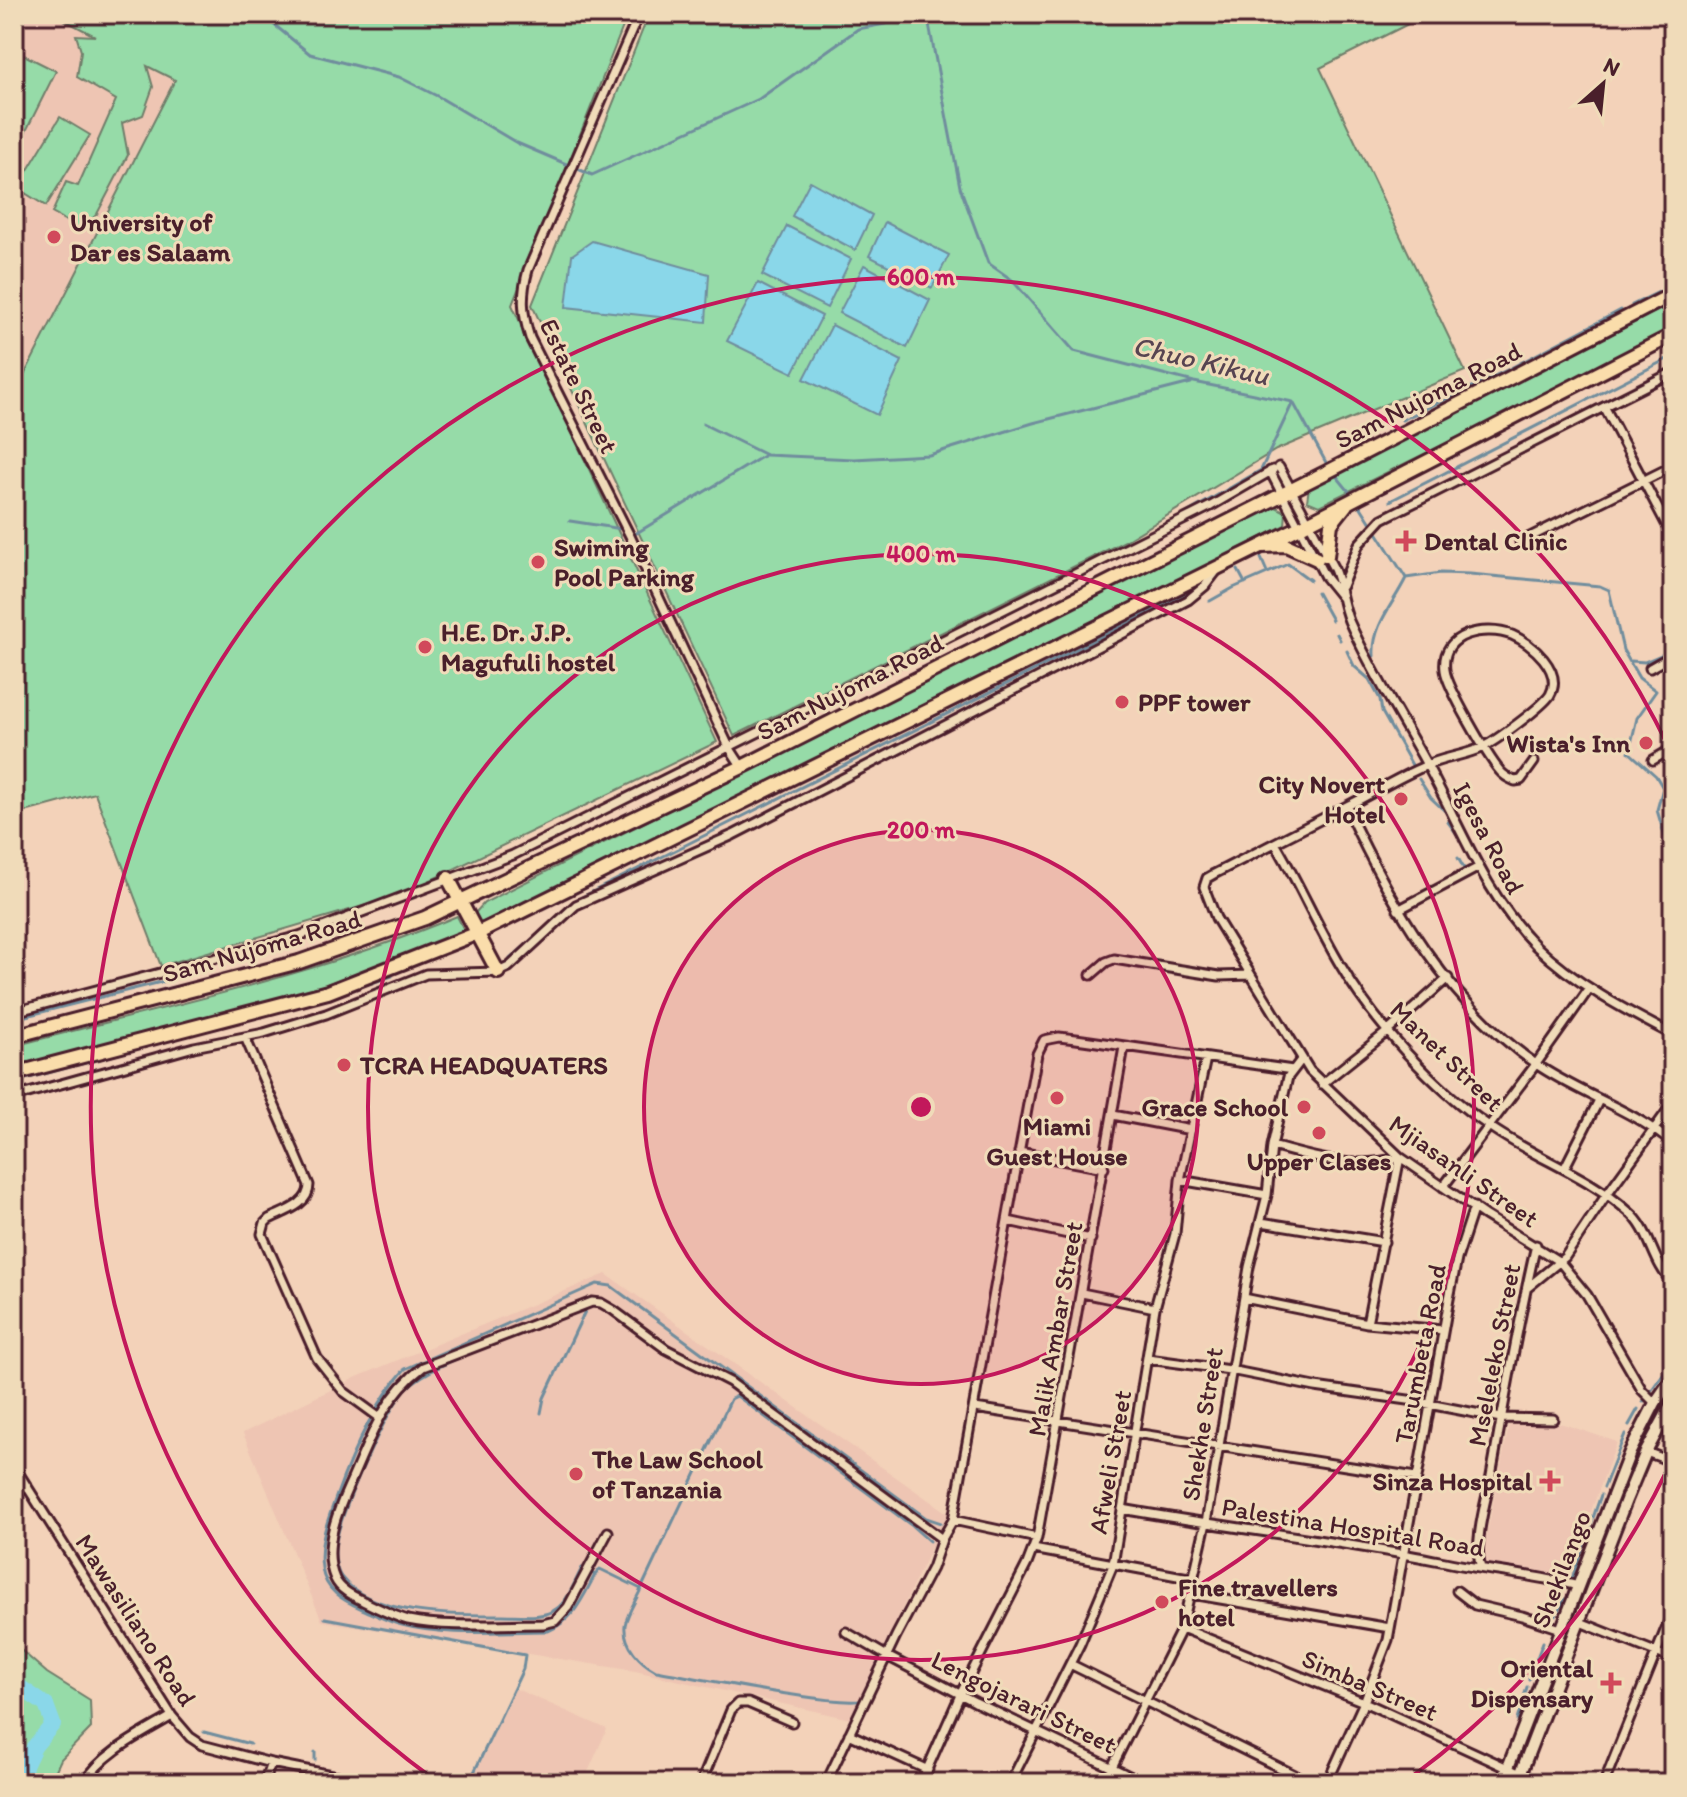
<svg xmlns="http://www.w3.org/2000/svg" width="1687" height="1797" font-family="Itim,sans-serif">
  <rect width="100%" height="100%" fill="#f3d2b9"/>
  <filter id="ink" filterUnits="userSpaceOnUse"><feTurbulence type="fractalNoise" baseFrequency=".0125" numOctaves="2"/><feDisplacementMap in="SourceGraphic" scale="16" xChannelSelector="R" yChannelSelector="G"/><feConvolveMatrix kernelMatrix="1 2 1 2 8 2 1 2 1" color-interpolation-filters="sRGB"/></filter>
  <g filter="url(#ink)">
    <path fill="#eec5b3" d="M14 14H53L175 79 14 395Z
      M606 1274 950 1515 930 1550 850 1719 635 1671 322 1621 243 1433 357 1377Z
      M1563 1424 1617 1442 1566 1577 1483 1563V1553L1509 1425Z
      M514 1688 607 1729 583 1783H471Z"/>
    <path fill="#96dba8" stroke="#707d6a" stroke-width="2" d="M53 14H628L512 305 717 742 400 895 161 966 95 793 14 815V395L175 80 147 66 153 87 143 115 122 123 128 155 97 214 82 230 52 213 66 182 78 186 116 100 77 77 81 51 76 35 95 36Z
      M649 14H1428L1320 68 1465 371 1276 450 1125 541 734 736 532 305Z
      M14 50 56 71 14 155Z
      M60 117 90 135 46 206 17 188Z
      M1673 303V331L1319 506 1307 501 1309 487Z
      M1274 506 1286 512 1285 525 726 812 481 926 473 921 475 913 484 903Z
      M457 916 465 932 316 988 14 1067V1046C163 1007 315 976 457 916Z
      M14 1644 47 1673 90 1700 91 1728 61 1759 50 1783H14Z"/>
    <path fill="#8ad7e9" stroke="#708d9d" stroke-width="2" d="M810 181 872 215 855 250 792 216Z
      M885 222 949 255 932 288 869 256Z
      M787 226 851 259 827 308 762 275Z
      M592 241 709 274 706 322 566 307 572 255Z
      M864 265 930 300 907 348 839 313Z
      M758 283 822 316 793 373 727 341Z
      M832 325 902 361 877 415 804 379Z"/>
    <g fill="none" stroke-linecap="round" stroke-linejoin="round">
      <path stroke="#708d9d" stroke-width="3" d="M261 14 310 54 399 77 439 97 517 143 592 175 759 99 858 29 928 16
        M927 14 960 187 988 263 1012 280 1074 351 1194 382 1293 402 1329 468
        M1632 305 1673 285
        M1402 420 1509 369 1621 310
        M703 424 766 455 854 459 929 455 1033 423 1191 383
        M1334 473 1352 495
        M1357 501 1406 578 1441 573 1470 574 1600 586 1609 590 1623 650 1639 678 1656 691 1637 718 1629 752 1656 776 1663 788 1657 810 1673 864
        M1390 501 1673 356
        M570 521 622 529
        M1171 522 1261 470 1293 402
        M635 534 765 455
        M1261 558 1267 572
        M1238 570 1245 583
        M1317 593 1332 620
        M1210 601 1233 588 1288 564 1310 580
        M1337 634 1340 640
        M1347 651 1354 666 1369 679 1380 699 1382 712 1412 765
        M1374 656C1372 625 1393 605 1406 578
        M1631 661 1645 662 1673 650
        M734 740 835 690
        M1419 779 1431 798 1449 815
        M1448 822 1457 834
        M1458 858 1466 872
        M1493 898 1515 927
        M573 904 578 899 1190 592
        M510 959 552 922
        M342 993 392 976
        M1609 1004 1627 1014
        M1626 1005 1673 1031
        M14 1019 165 981
        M14 1082 316 1001
        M510 1337C482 1349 428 1367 407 1388 386 1409 341 1511 336 1542 334 1552 335 1569 341 1577 372 1617 457 1615 503 1615 518 1615 544 1619 556 1609 568 1601 575 1581 582 1568L595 1575 600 1569 641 1589C636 1600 627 1614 625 1625 623 1646 641 1663 656 1671 688 1676 844 1708 862 1700
        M1643 1402 1673 1360
        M541 1413 544 1398 587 1307
        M1629 1425 1638 1409
        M1604 1487 1625 1434
        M595 1575C582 1599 574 1620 548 1631 500 1631 448 1637 402 1625 388 1622 375 1614 362 1609 343 1600 325 1591 322 1568 318 1543 328 1520 336 1497 352 1452 374 1404 405 1369L597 1284 611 1286 926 1518 941 1523
        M1570 1584 1601 1495
        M641 1589 731 1399 737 1396 911 1525 929 1541
        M1555 1615 1565 1599
        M325 1618 525 1655 523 1669 469 1783
        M1529 1679 1543 1642
        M1517 1720 1527 1687
        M204 1732 250 1744
        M315 1752V1760"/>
      <path stroke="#8ad7e9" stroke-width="16" d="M14 1683 46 1705 53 1724 34 1747 17 1783"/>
      <defs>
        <path id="minor" d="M639 14 528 270C521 295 522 313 530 338L630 536 729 747 742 767
          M1605 408 1673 537
          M1279 467 1334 569C1341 586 1342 604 1349 621 1371 671 1401 717 1427 765 1461 827 1485 895 1536 946 1575 984 1625 1010 1673 1035
          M1270 471 1325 577 1342 598
          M1520 542 1673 466
          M1342 586 1359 544 1382 519 1673 372
          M1650 668 1673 655
          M1653 760 1673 748
          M1534 762 1521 780 1515 781C1510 779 1504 776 1500 771 1488 757 1447 687 1445 670 1440 632 1486 625 1512 635 1531 643 1564 671 1550 695 1543 706 1496 741 1483 747 1465 756 1443 757 1425 766 1399 777 1375 792 1349 805 1304 828 1259 851 1214 874L1207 878 1204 887 1216 918 1310 1071 1400 1157 1484 1215 1560 1262 1587 1295 1642 1390 1655 1403
          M1346 807C1391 904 1446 1001 1536 1064 1579 1094 1633 1109 1673 1144
          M1275 843C1299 883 1317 926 1341 966 1374 1023 1435 1089 1489 1126 1534 1158 1588 1175 1629 1212 1651 1230 1652 1263 1673 1283
          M1398 910 1479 867
          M1091 975 1106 962 1114 959 1219 976 1251 975
          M14 1012 299 936 513 855 1211 506 1273 470
          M245 1037 309 1185C309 1205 285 1211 269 1219L265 1223 262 1234 317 1358 343 1391 380 1418
          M1322 1084 1387 1032 1448 978
          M14 1097 194 1047 264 1033 326 1014 426 974 498 972 509 967 576 905 733 835 1188 600 1205 586 1218 569
          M1113 1115 1191 1130
          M1272 1146C1315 1158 1356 1171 1400 1157L1367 1323
          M1019 1152 1104 1168
          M1564 1169 1599 1100
          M1180 1180 1267 1195
          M1443 1187 1536 1064 1589 989
          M1008 1221 1091 1239
          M1261 1222 1384 1242
          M1527 1288 1565 1257 1607 1194 1673 1103
          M1082 1293 1155 1308
          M1244 1298 1367 1323 1443 1330
          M1148 1359 1230 1370 1315 1387 1408 1400 1501 1418 1553 1419
          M975 1408 1416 1477
          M1646 1452 1673 1462
          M14 1466 172 1716 190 1737 202 1745 271 1763 372 1783
          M1122 1509C1228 1528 1335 1540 1440 1561 1486 1571 1533 1574 1578 1586
          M953 1520 1037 1054 1044 1040 1059 1037 1076 1039 1293 1070
          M608 1532 568 1607 555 1621 543 1624C505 1624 444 1628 408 1620 393 1616 377 1608 363 1601 353 1596 340 1590 335 1579 321 1548 339 1507 352 1479 371 1436 384 1396 423 1367L592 1302 601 1303 613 1310 666 1349 730 1382 942 1539 953 1520 1037 1538
          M1033 1549 1194 1579
          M1481 1568C1473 1544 1486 1501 1491 1476 1505 1399 1518 1322 1536 1245
          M1457 1591 1475 1605 1522 1616 1561 1629
          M1191 1594 1390 1628
          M1580 1622 1673 1659
          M1182 1628 1364 1702 1540 1783
          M846 1632 887 1656 975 1702 1144 1783
          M1070 1664 1311 1783
          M849 1734 928 1770
          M84 1783C103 1752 142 1734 172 1716
          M264 1783 271 1763
          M701 1783 731 1710 738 1703H748L792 1722
          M826 1783 896 1636 932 1568 942 1539
          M921 1783 961 1693 1027 1564 1037 1538 1124 1047
          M1010 1783 1080 1644 1113 1565 1155 1308 1175 1234 1180 1180 1206 1058
          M1104 1783 1182 1628 1206 1523 1249 1267 1267 1195 1272 1146 1288 1077 1301 1060
          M1327 1783 1364 1702 1388 1640 1449 1299 1457 1259 1474 1207
          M1604 1783 1673 1611"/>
        <path id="secondary" d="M1502 1783 1630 1452 1655 1403 1673 1377
          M1517 1783 1626 1500 1646 1452 1673 1402"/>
        <path id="primary" d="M1263 546 1286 545 1317 559
          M1327 556 1331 524 1346 505
          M448 878 498 972
          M14 1036 299 962 425 918 742 767 1327 472 1673 294
          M14 1074 328 992 478 933 1300 527 1673 335"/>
      </defs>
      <use href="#minor" stroke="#4a1f2b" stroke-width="13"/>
      <use href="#secondary" stroke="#4a1f2b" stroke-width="16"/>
      <use href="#primary" stroke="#4a1f2b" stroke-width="18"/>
      <use href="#minor" stroke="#f0dbb9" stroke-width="7"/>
      <use href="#secondary" stroke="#f0dbb9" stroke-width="10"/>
      <use href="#primary" stroke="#faddab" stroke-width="12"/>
    </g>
  </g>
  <circle cx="921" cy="1107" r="277" fill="#c2185b" fill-opacity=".12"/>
  <g fill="none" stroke="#c2185b" stroke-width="4">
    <circle cx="921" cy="1107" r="277"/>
    <circle cx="921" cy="1107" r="553"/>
    <path d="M1670 1464A830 830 0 0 1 1403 1783M439 1783A830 830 0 1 1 1670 750"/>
  </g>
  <g fill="#d1495b" stroke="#f0dbb9" stroke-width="3">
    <circle cx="54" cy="237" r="8"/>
    <path d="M1402 529h8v8h8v8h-8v8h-8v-8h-8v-8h8z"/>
    <circle cx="538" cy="562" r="8"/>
    <circle cx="425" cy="647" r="8"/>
    <circle cx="1122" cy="702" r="8"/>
    <circle cx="1646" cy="743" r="8"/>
    <circle cx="1401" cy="799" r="8"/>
    <circle cx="344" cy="1065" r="8"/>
    <circle cx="1057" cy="1098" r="8"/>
    <circle cx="1304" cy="1107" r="8"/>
    <circle cx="1319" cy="1133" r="8"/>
    <circle cx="576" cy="1474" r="8"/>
    <path d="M1546 1469h8v8h8v8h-8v8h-8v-8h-8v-8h8z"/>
    <circle cx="1162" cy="1602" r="8"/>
    <path d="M1607 1671h8v8h8v8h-8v8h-8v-8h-8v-8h8z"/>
  </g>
  <g text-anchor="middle" stroke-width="6" stroke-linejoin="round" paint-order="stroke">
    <g font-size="26" font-weight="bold" fill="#4a1f2b" stroke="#f0dbb9" text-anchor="start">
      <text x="70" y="231">University of<tspan x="70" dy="30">Dar es Salaam</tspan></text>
      <text x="1424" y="550">Dental Clinic</text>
      <text x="554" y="556">Swiming<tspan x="554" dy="30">Pool Parking</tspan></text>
      <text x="441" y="641">H.E. Dr. J.P.<tspan x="441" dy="30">Magufuli hostel</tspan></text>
      <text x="1138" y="711">PPF tower</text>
      <text x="1630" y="752" text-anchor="end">Wista's Inn</text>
      <text x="1385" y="793" text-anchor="end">City Novert<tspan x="1385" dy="30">Hotel</tspan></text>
      <text x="360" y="1074">TCRA HEADQUATERS</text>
      <text x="1288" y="1116" text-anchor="end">Grace School</text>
      <text x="1057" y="1135" text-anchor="middle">Miami<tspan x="1057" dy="30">Guest House</tspan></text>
      <text x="1319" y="1170" text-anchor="middle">Upper Clases</text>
      <text x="592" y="1468">The Law School<tspan x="592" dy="30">of Tanzania</tspan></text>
      <text x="1532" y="1490" text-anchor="end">Sinza Hospital</text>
      <text x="1178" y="1596">Fine travellers<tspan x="1178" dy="30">hotel</tspan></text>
      <text x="1593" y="1677" text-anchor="end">Oriental<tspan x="1593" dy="30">Dispensary</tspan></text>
    </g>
    <g font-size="26" fill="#4a1f2b" stroke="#f0dbb9">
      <text transform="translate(579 386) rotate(64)" y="9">Estate Street</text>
      <text transform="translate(1428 395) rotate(-27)" y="9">Sam Nujoma Road</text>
      <text transform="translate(850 687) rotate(-27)" y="9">Sam Nujoma Road</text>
      <text transform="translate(1489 838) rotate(62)" y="9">Igesa Road</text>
      <text transform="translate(262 946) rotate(-16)" y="9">Sam Nujoma Road</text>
      <text transform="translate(1447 1056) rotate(44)" y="9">Manet Street</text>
      <text transform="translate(1464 1171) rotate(35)" y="9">Mjiasanli Street</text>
      <text transform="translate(1055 1329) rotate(-80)" y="9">Malik Ambar Street</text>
      <text transform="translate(1420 1354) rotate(-79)" y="9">Tarumbeta Road</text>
      <text transform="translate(1494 1355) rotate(-79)" y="9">Mseleleko Street</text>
      <text transform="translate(1202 1424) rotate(-81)" y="9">Shekhe Street</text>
      <text transform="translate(1110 1462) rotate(-80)" y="9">Afweli Street</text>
      <text transform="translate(1353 1527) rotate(9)" y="9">Palestina Hospital Road</text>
      <text transform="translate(1561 1569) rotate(-69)" y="9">Shekilango</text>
      <text transform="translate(136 1620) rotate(57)" y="9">Mawasiliano Road</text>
      <text transform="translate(1370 1685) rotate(23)" y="9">Simba Street</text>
      <text transform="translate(1024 1702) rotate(26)" y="9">Lengojarari Street</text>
    </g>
    <g font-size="28" font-style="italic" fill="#574451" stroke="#f0dbb9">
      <text transform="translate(1201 360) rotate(13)" y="10">Chuo Kikuu</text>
    </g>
  </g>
  <circle cx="921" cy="1107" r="12" fill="#c2185b" stroke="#f0dbb9" stroke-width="4"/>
  <g font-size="24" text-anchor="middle" font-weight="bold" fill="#c2185b" stroke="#f0dbb9" stroke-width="6" stroke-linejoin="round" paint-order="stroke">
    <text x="921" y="285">600 m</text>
    <text x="921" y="562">400 m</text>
    <text x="921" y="838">200 m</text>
  </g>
  <rect width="1687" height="1797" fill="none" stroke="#f0dbb9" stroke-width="48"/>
  <rect x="24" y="24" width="1639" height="1749" fill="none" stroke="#4a1f2b" stroke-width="3" filter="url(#ink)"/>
  <g transform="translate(1603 84) rotate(27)" stroke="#f0dbb9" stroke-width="6" paint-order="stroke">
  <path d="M0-6L14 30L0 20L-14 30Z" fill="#4a1f2b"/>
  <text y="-12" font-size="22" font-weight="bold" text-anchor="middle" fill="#4a1f2b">N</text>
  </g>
</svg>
